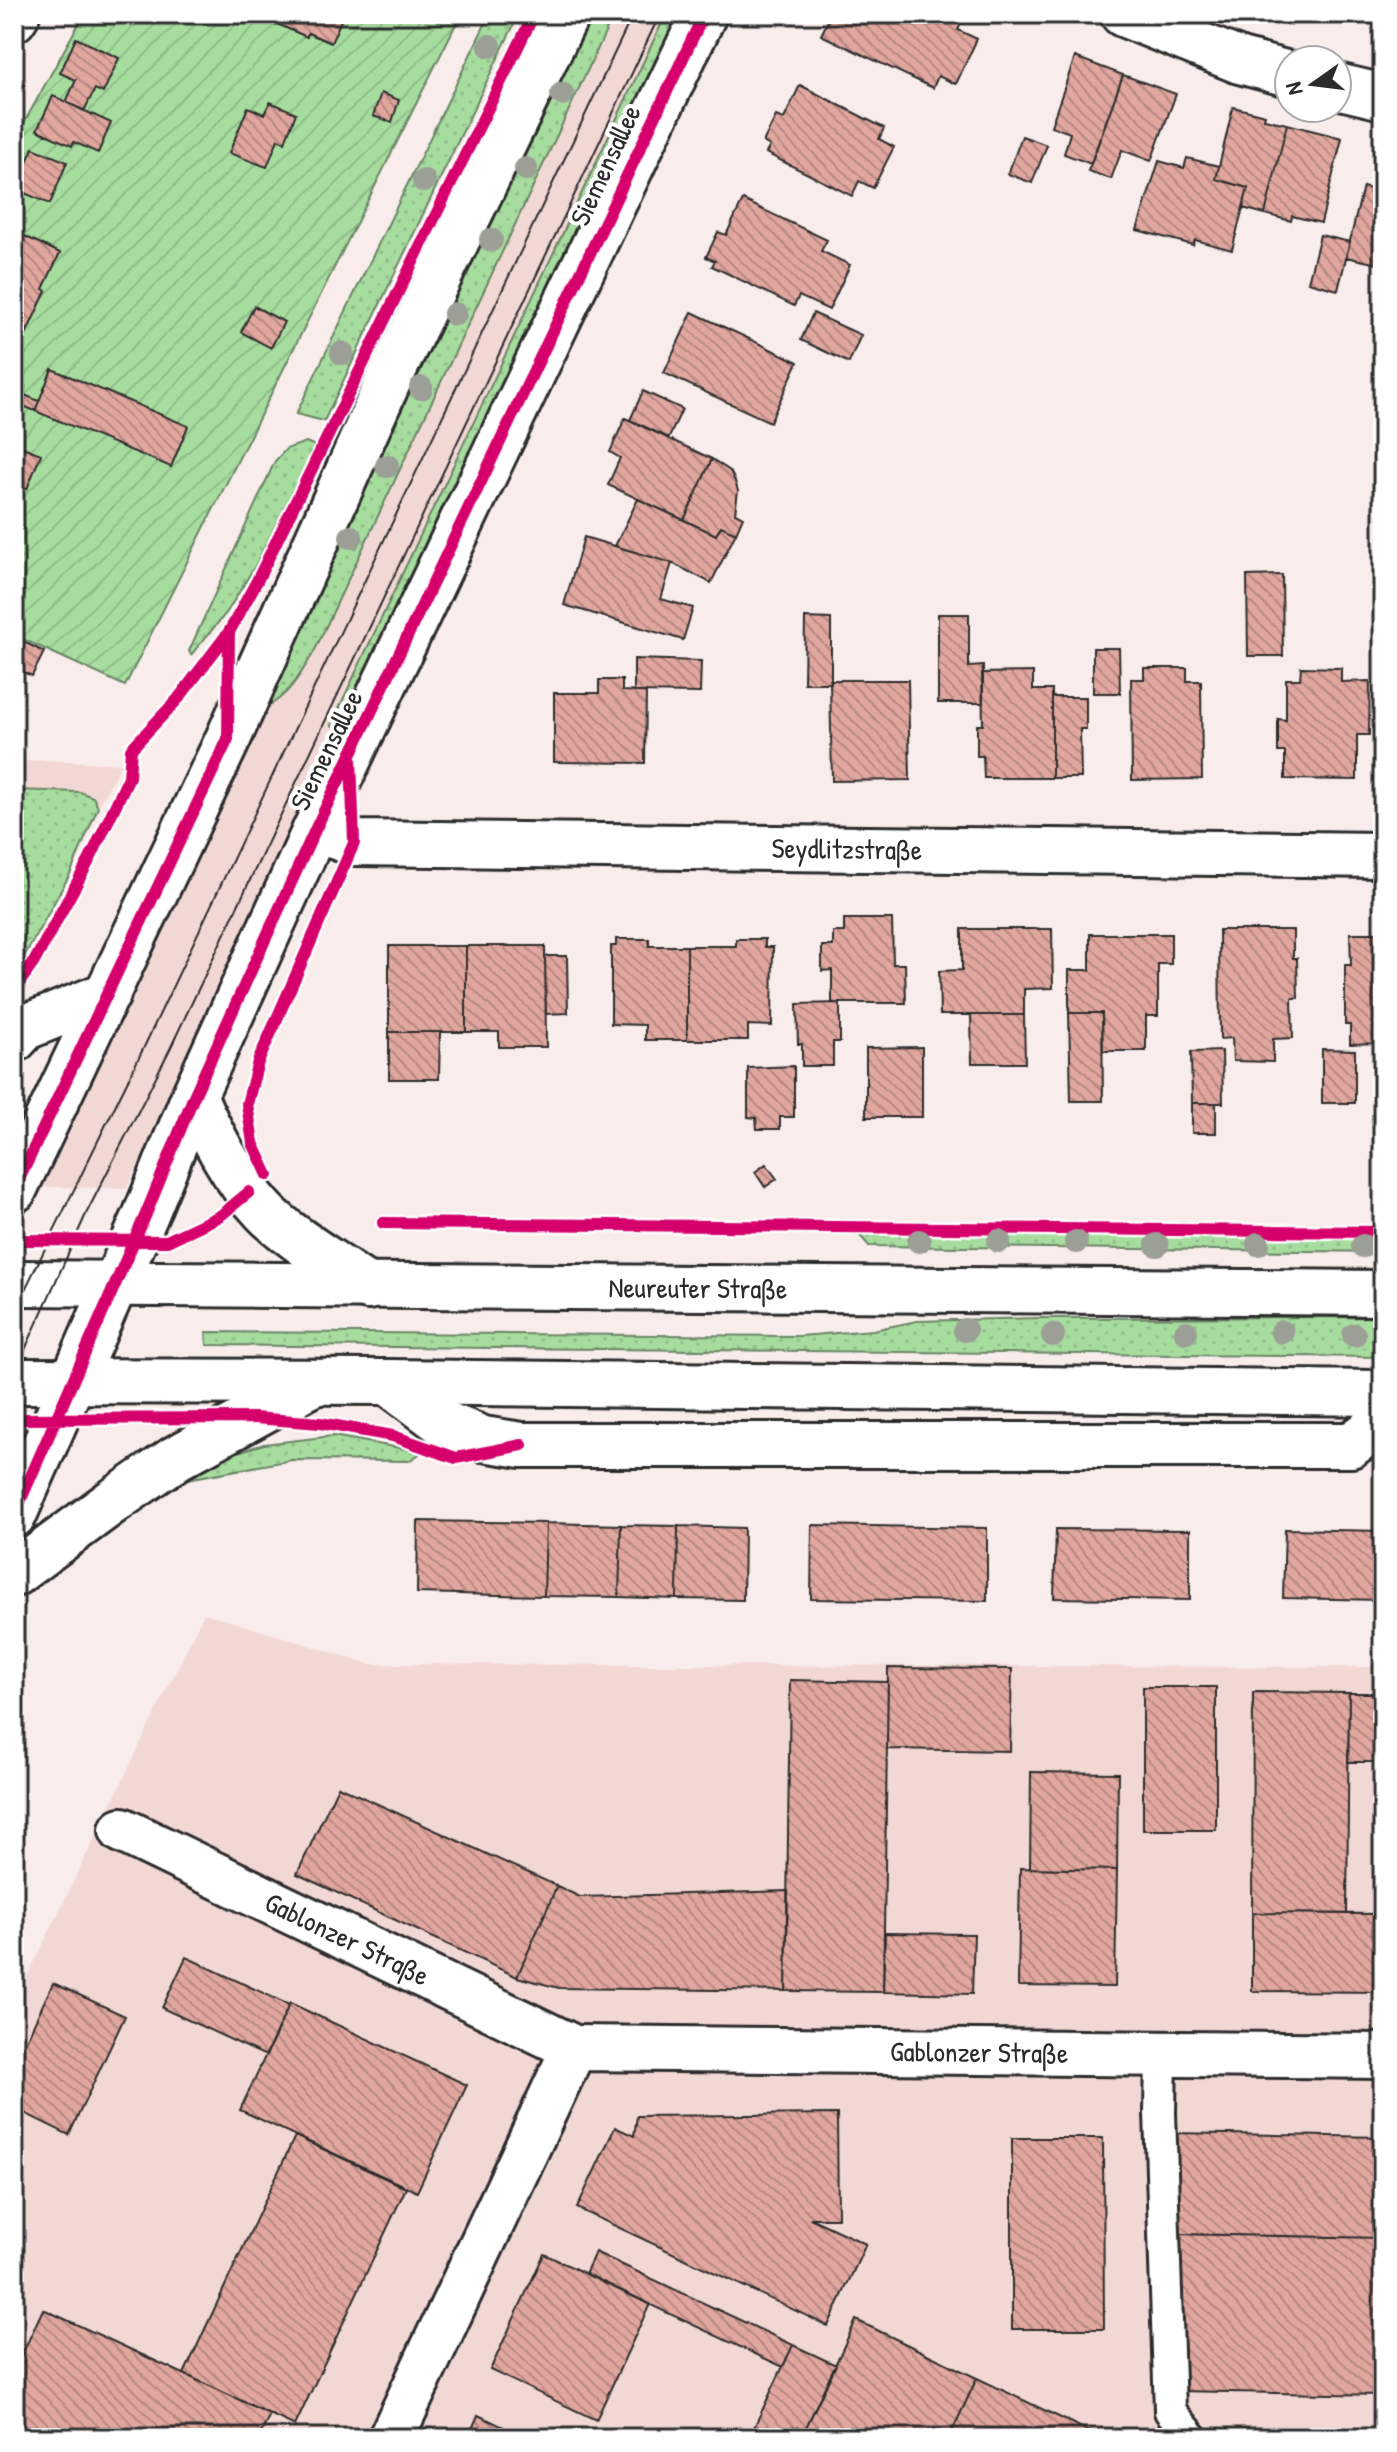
<svg xmlns="http://www.w3.org/2000/svg" width="1397" height="2452" font-family="'Patrick Hand',sans-serif">
  <defs>
    <pattern id="grass-dots" width="8" height="8" patternUnits="userSpaceOnUse" patternTransform="scale(2)"><rect width="8" height="8" fill="#a7dc9f"/><path d="M2 2h.1M6 6h.1" fill="none" stroke="#90bd89" stroke-width="1.8" stroke-linecap="round"/></pattern>
    <pattern id="garden-furrows" width="10" height="10" patternUnits="userSpaceOnUse" patternTransform="scale(2)"><rect width="10" height="10" fill="#a7dc9f"/><path d="M-1 1l2-2M0 10L10 0M9 11l2-2" fill="none" stroke="#90bd89"/></pattern>
    <pattern id="building-back-hatch" width="6" height="6" patternUnits="userSpaceOnUse" patternTransform="scale(2)"><rect width="6" height="6" fill="#e1a79f"/><path d="M-1 5l2 2M0 0l6 6M5-1l2 2" fill="none" stroke="#b78882"/></pattern>
  </defs>
  <rect width="100%" height="100%" fill="#f9edec"/>
  <filter id="ink" filterUnits="userSpaceOnUse"><feTurbulence type="fractalNoise" baseFrequency=".0125" numOctaves="2"/><feDisplacementMap in="SourceGraphic" scale="16" xChannelSelector="R" yChannelSelector="G"/><feConvolveMatrix kernelMatrix="1 2 1 2 8 2 1 2 1" color-interpolation-filters="sRGB"/></filter>
  <g filter="url(#ink)">
    <path fill="#f2d8d5" d="M614 14H666L331 724 344 732 127 1188 38 1187 266 708 275 703 297 681 315 650Z
      M46 760 121 764 98 807 93 797 80 792 14 790V762Z
      M204 1613 370 1664 1383 1667V2438H14V2004Z"/>
    <path fill="url(#grass-dots)" stroke="#698465" stroke-width="2" d="M490 14H519L324 421 296 414Z
      M588 14H614L315 650C302 672 289 696 266 707L315 588Z
      M666 14H685L344 732 331 725Z
      M306 442 315 446 255 566 227 612 191 655 189 651 275 461 286 449Z
      M14 790 80 792 93 797 98 807 71 872 14 975Z
      M857 1232 1383 1238V1252L869 1246Z
      M1383 1317V1357L207 1345 206 1332 800 1336 873 1330 917 1321 1042 1318Z
      M333 1436 422 1452 409 1461 292 1460 187 1479 208 1461 264 1444Z"/>
    <path fill="url(#garden-furrows)" stroke="#698465" stroke-width="2" d="M84 14H461L125 686 14 635V141Z"/>
    <path fill="url(#building-back-hatch)" stroke="#2b2b2b" stroke-width="2" d="M282 14H333L342 18 331 43 308 33 307 37 277 24Z
      M831 14H959L965 16 958 30 977 39 956 84 938 76 933 88 821 35Z
      M76 38 119 58 103 93 95 89 84 111 66 102 76 80 60 73Z
      M1075 57 1123 75 1091 164 1064 154 1070 133 1051 126Z
      M1123 75 1176 94 1151 161 1122 150 1111 179 1088 171Z
      M800 85 884 128 879 139 894 147 873 188 859 181 852 196 766 153 770 146 763 142 776 116 784 119Z
      M381 93 399 100 392 122 373 116Z
      M53 96 111 123 98 153 74 142 72 146 37 130Z
      M270 102 296 113 285 142 278 139 267 167 229 153 248 107 264 114Z
      M1233 107 1265 115 1264 119 1287 124 1265 214 1243 208 1248 188 1216 179Z
      M1287 124 1342 138 1321 223 1292 216 1291 221 1265 214Z
      M1022 136 1047 145 1032 183 1008 174Z
      M33 148 67 162 50 204 15 189Z
      M1187 158 1219 166 1216 179 1248 188 1232 250 1195 240 1193 245 1137 230 1159 161 1184 168Z
      M1363 187 1383 192V243L1378 264 1346 257Z
      M743 200 827 240 821 251 850 265 829 310 799 296 794 306 712 266 715 261 706 257 718 232 726 235Z
      M20 234 60 253 43 289 46 291 14 360V247Z
      M1320 235 1350 242 1338 290 1308 282Z
      M254 306 284 322 271 348 241 332Z
      M692 312 798 362 770 422 664 373Z
      M813 313 861 335 849 363 801 340Z
      M52 369 188 426 171 467 35 411Z
      M14 382 25 387 22 394 39 401 35 411 14 402Z
      M643 391 682 409 669 438 630 420Z
      M625 418 712 459 684 520 608 485 620 458 610 452Z
      M20 446 41 454 27 489 14 484V461Z
      M712 459 730 471 735 481 738 491 735 513 743 517 736 533 721 526 716 535 684 520Z
      M638 499 716 535 721 526 736 533 711 583 672 563 615 546Z
      M584 537 672 563 661 599 693 608 683 640 564 605Z
      M1282 575 1283 656H1248L1247 576Z
      M938 614H969V667L983 666V703H938Z
      M805 618 831 619V683H804Z
      M14 637 44 652 32 676 14 668Z
      M1093 648H1119L1120 693H1093Z
      M634 659 701 661 700 693 634 692Z
      M1301 667 1341 668V682L1370 681 1369 735H1357V780L1285 779V752H1278V719L1286 720V679H1300Z
      M1144 668H1187V681H1201L1202 779 1132 780 1131 679H1144Z
      M1033 672V690H1052V778H984L983 756H977V725H983L982 673Z
      M599 680H622V691L646 692 645 763 554 762V693H599Z
      M830 680H908L910 780 832 781Z
      M1052 697H1086V729H1080L1081 778H1052Z
      M844 919H892L893 964H905L906 1003H832V970L822 971V946H833V932H844Z
      M962 929H1052L1053 988 1024 989V1015H940L939 971 962 970Z
      M1219 930H1293V958H1297L1298 998H1292L1293 1038 1273 1039V1062L1233 1061 1232 1038 1220 1039Z
      M1350 933H1383V1043L1350 1044V1025H1345V965H1351Z
      M1090 934H1171V964H1158V1016H1146V1051H1103L1102 1013H1069V970H1090Z
      M616 939H649V946H687V1040H645V1025L611 1024V946H616Z
      M736 939H765V947H773L772 1026 748 1025V1040H687V946H736Z
      M389 946H466V1032H389Z
      M466 946H545L546 1047H499V1032H466Z
      M545 956H567L568 1013 546 1014Z
      M840 1003V1042H833V1066H802V1044H798L797 1004Z
      M1069 1013H1102L1103 1101H1071Z
      M971 1015H1024L1025 1063H972Z
      M389 1032H440L439 1079H389Z
      M922 1047V1117H866V1048Z
      M1322 1049 1355 1050V1103H1322Z
      M1222 1051 1223 1103H1192L1191 1052Z
      M794 1066V1117H780V1129H757L756 1118 748 1117V1068Z
      M1192 1103H1216V1133H1192Z
      M766 1164 777 1179 765 1187 755 1172Z
      M418 1521 546 1523 544 1596 417 1593Z
      M546 1523 621 1525 619 1597 544 1596Z
      M621 1525 678 1526 677 1599 619 1597Z
      M812 1525 987 1528V1601L811 1599Z
      M678 1526 744 1528 743 1600 677 1599Z
      M1056 1529 1190 1530V1600L1054 1598Z
      M1285 1529 1383 1531V1600L1283 1598Z
      M888 1668 1012 1669 1010 1751 887 1749Z
      M790 1680 888 1682 883 1992 786 1991Z
      M1143 1687H1216V1830H1143Z
      M1253 1692 1349 1693 1347 1914 1252 1913Z
      M1349 1693H1383V1762H1348Z
      M1031 1772 1118 1773 1117 1870 1030 1868Z
      M338 1786 557 1886 517 1977 297 1874Z
      M1020 1868 1117 1870 1115 1987 1018 1986Z
      M557 1886 580 1897 788 1891 786 1991 559 1988 517 1977Z
      M1252 1913 1383 1914V1992L1252 1991Z
      M885 1933 974 1934 972 1994 883 1992Z
      M186 1957 289 2005 266 2056 162 2008Z
      M53 1983 125 2016 69 2135 14 2108V2066Z
      M290 2003 467 2085 417 2192 240 2110Z
      M837 2114 838 2218H810L866 2244 828 2326 577 2208 615 2127 634 2136 637 2116Z
      M1172 2133 1383 2137V2238L1170 2234Z
      M295 2136 406 2188 295 2426 184 2374Z
      M1012 2138H1103L1104 2329H1012Z
      M1181 2234 1383 2238V2395L1177 2391Z
      M595 2252 793 2345 783 2367 585 2274Z
      M544 2254 650 2304 596 2420 490 2370Z
      M43 2309 270 2414 259 2438H14V2372Z
      M856 2320 977 2378 949 2438H801Z
      M793 2345 836 2365 801 2438H749Z
      M977 2378 1103 2438H949Z
      M478 2415 527 2438H468Z"/>
    <g fill="none" stroke-linecap="round" stroke-linejoin="round">
      <defs>
        <path id="service" d="M1161 2054 1160 2113 1170 2411 1193 2438"/>
        <g id="minor">
          <path d="M1123 14 1240 61 1289 74"/>
          <path d="M14 19 17 14"/>
          <path d="M1337 86 1383 97"/>
          <path id="s1" d="M315 830 354 843 1383 855"/>
          <path d="M388 1382 443 1423 483 1439 522 1445H1351L1383 1422"/>
          <path id="s2" d="M122 1830 574 2048"/>
          <path id="s3" d="M391 2438 574 2048 1383 2056"/>
        </g>
        <path id="secondary" d="M14 1040 26 1027 108 994
          M194 1096C212 1136 233 1178 264 1211 287 1236 339 1266 368 1287
          M14 1190 228 739 388 382 567 14
          M14 1515 146 1214 194 1096 315 830 704 14
          M14 1574 112 1502 176 1458 316 1382"/>
        <g id="primary">
          <path id="s4" d="M14 1283 1383 1293"/>
          <path d="M14 1381 388 1382 1383 1393"/>
        </g>
      </defs>
      <use href="#service" stroke="#2b2b2b" stroke-width="36"/>
      <use href="#minor" stroke="#2b2b2b" stroke-width="50"/>
      <use href="#secondary" stroke="#2b2b2b" stroke-width="50"/>
      <use href="#primary" stroke="#2b2b2b" stroke-width="50"/>
      <use href="#service" stroke="#fff" stroke-width="30"/>
      <use href="#minor" stroke="#fff" stroke-width="44"/>
      <use href="#secondary" stroke="#fff" stroke-width="44"/>
      <use href="#primary" stroke="#fff" stroke-width="44"/>
      <path stroke="#2b2b2b" stroke-width="2" d="M14 1312 145 1045 633 14
        M14 1374 87 1212 170 1049 660 14"/>
      <defs>
        <path id="cycleway" d="M14 990 34 962 90 859 129 777 131 749 178 699 229 632 257 581 534 14
          M268 1175 253 1143 247 1104 258 1062 354 843 351 758
          M14 1190 228 739 229 632
          M383 1223 1383 1232
          M14 1240 167 1241 220 1216 249 1192
          M14 1419 254 1418 320 1423 393 1436 456 1458 522 1445
          M14 1515 146 1214 194 1096 315 830 704 14"/>
      </defs>
      <use href="#cycleway" stroke="#fff" stroke-width="17"/>
      <use href="#cycleway" stroke="#d6006c" stroke-width="12"/>
    </g>
    <g fill="#9c9f95">
      <circle cx="490" cy="46" r="12"/>
      <circle cx="562" cy="94" r="12"/>
      <circle cx="526" cy="169" r="12"/>
      <circle cx="424" cy="181" r="12"/>
      <circle cx="491" cy="240" r="12"/>
      <circle cx="455" cy="314" r="12"/>
      <circle cx="342" cy="353" r="12"/>
      <circle cx="421" cy="388" r="12"/>
      <circle cx="387" cy="466" r="12"/>
      <circle cx="351" cy="537" r="12"/>
      <circle cx="919" cy="1241" r="12"/>
      <circle cx="999" cy="1241" r="12"/>
      <circle cx="1076" cy="1242" r="12"/>
      <circle cx="1258" cy="1244" r="12"/>
      <circle cx="1157" cy="1245" r="12"/>
      <circle cx="1363" cy="1246" r="12"/>
      <circle cx="965" cy="1330" r="12"/>
      <circle cx="1186" cy="1332" r="12"/>
      <circle cx="1282" cy="1332" r="12"/>
      <circle cx="1053" cy="1335" r="12"/>
      <circle cx="1354" cy="1335" r="12"/>
    </g>
  </g>
  <g text-anchor="middle" stroke-width="8" stroke-linejoin="round" paint-order="stroke">
    <g font-size="28" fill="#2b2b2b" stroke="#fff">
      <text transform="translate(605 165) rotate(-65)" y="10">Siemensallee</text>
      <text transform="translate(326 750) rotate(-64)" y="10">Siemensallee</text>
      <text dy="10" stroke="none"><textPath href="#s1" startOffset="534">Seydlitzstraße</textPath></text>
      <text dy="10" stroke="none"><textPath href="#s4" startOffset="684">Neureuter Straße</textPath></text>
      <text dy="10" stroke="none"><textPath href="#s2" startOffset="250">Gablonzer Straße</textPath></text>
      <text dy="10" stroke="none"><textPath href="#s3" startOffset="836">Gablonzer Straße</textPath></text>
    </g>
  </g>
  <rect width="1397" height="2452" fill="none" stroke="#fff" stroke-width="48"/>
  <rect x="24" y="24" width="1349" height="2404" fill="none" stroke="#2b2b2b" stroke-width="3" filter="url(#ink)"/>
  <g transform="translate(1313 84) rotate(256)"><circle r="38" fill="#ffffff" stroke="#aaaaaa" stroke-width="2"/>
  <path d="M0-6L14 30L0 20L-14 30Z" fill="#2b2b2b"/>
  <text y="-12" font-size="22" font-weight="bold" text-anchor="middle" fill="#2b2b2b">N</text>
  </g>
</svg>
